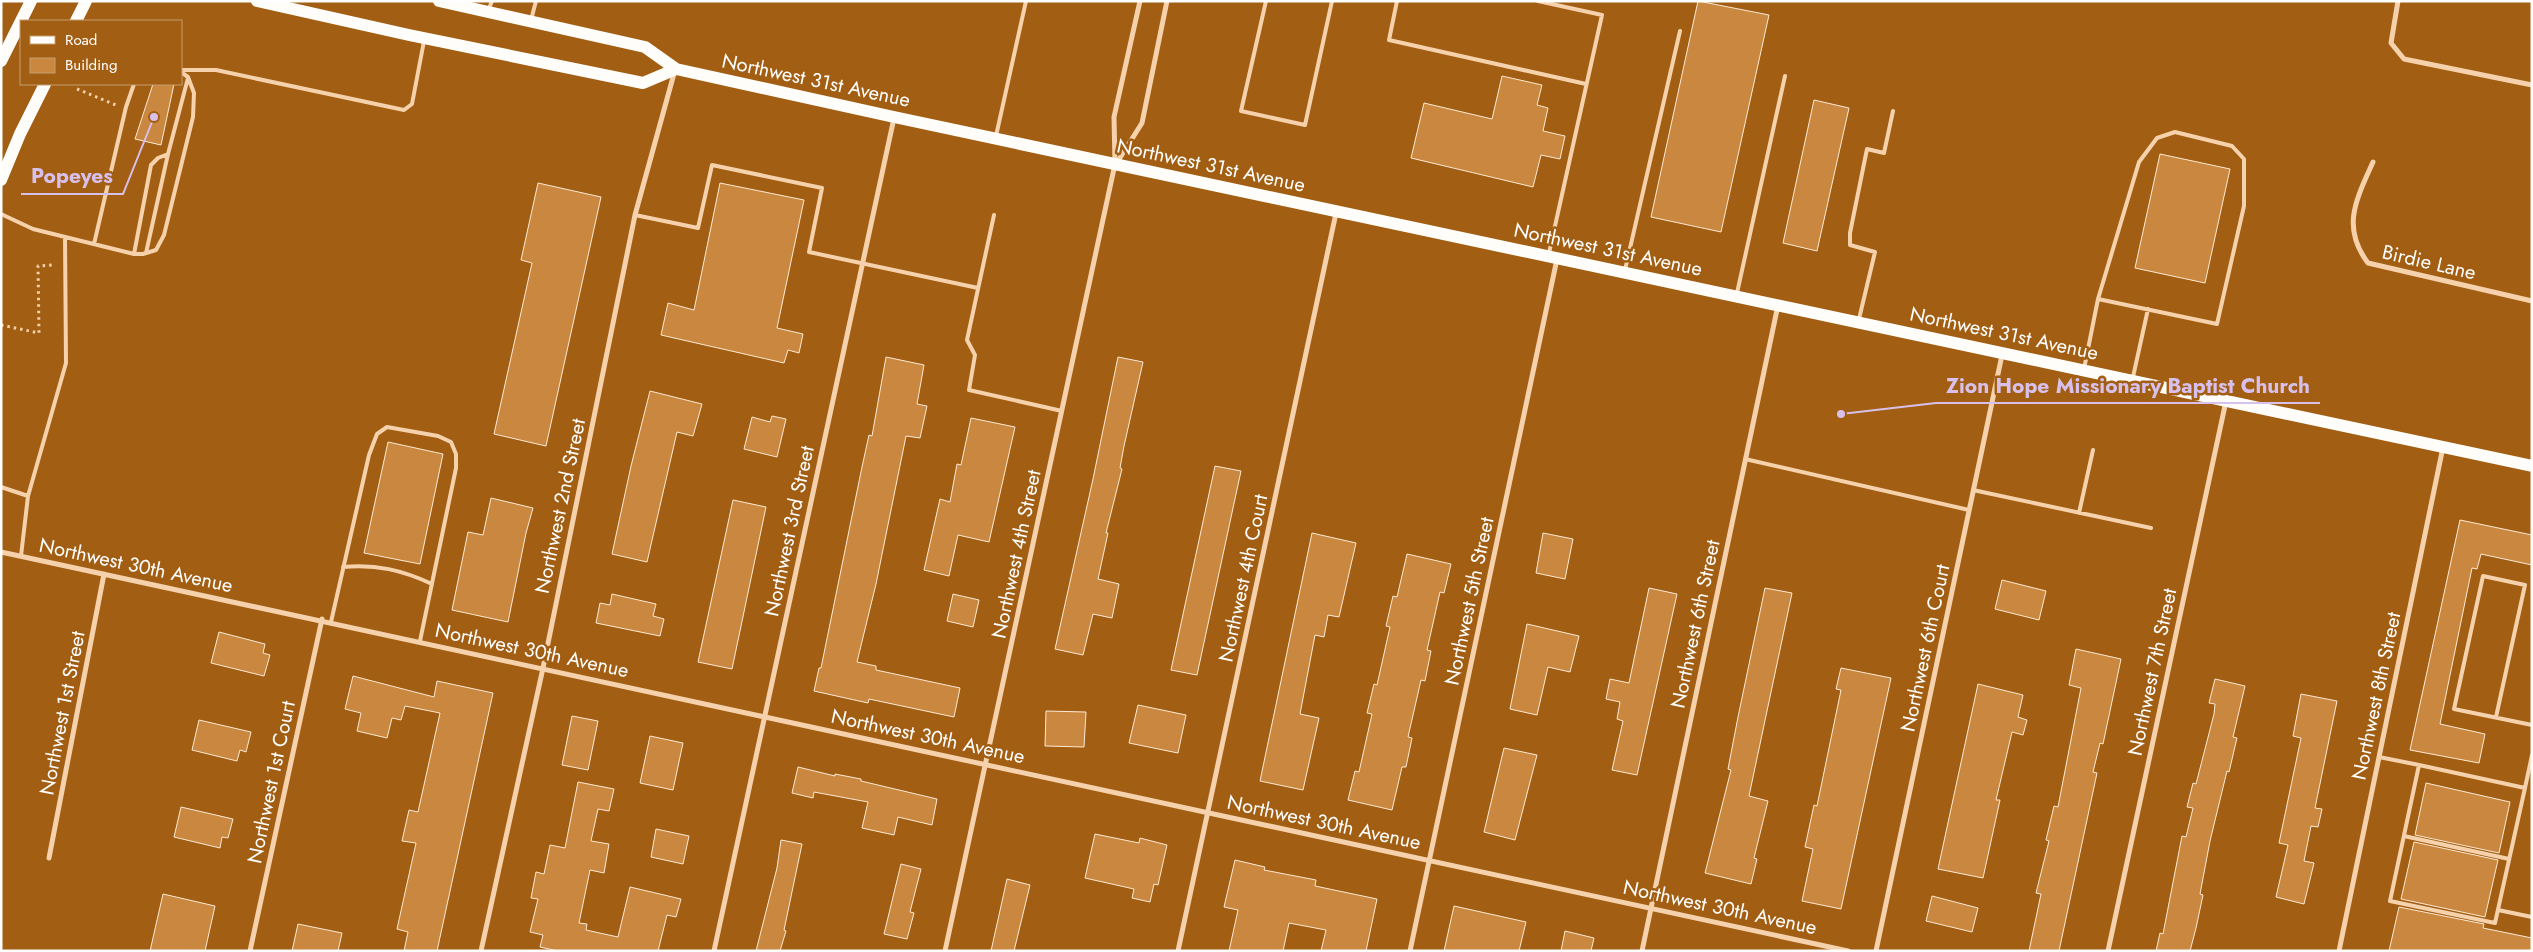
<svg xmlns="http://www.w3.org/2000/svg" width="2533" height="952" font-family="Jost,sans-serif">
  <rect width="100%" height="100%" fill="#a25e12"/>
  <path fill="#ca873f" stroke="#feead5" d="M1698 1 1769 15 1721 232 1651 217Z
    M1502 76 1542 85 1537 105 1548 108 1543 131 1565 136 1560 159 1541 155 1533 187 1411 158 1424 103 1492 119Z
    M153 84H174L161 145 135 139Z
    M1814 100 1849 108 1817 251 1783 243Z
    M2160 154 2230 169 2205 283 2135 268Z
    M538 183 601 197 546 446 494 434 532 263 521 260Z
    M720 183 804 200 777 328 803 334 799 353 788 350 784 363 661 335 668 303 694 310Z
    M886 357 924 365 917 404 927 406 920 438 906 436 876 584 857 662 876 666V670L960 688 954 717 869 699 868 703 814 691 819 668H821L862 467 869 435 872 436Z
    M1118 357 1143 362 1124 446 1120 468 1122 469 1106 533H1108L1098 579 1119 584 1112 618 1093 614 1083 655 1055 649 1093 479Z
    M650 391 702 404 693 436 677 432 647 562 612 554 631 466Z
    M772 416 786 419 777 457 744 449 752 417 770 422Z
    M971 418 1015 427 989 542 958 535 949 576 924 570 940 499 950 502 957 464 961 465Z
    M388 442 443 454 420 564 364 553Z
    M1215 466 1241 471 1197 675 1171 670Z
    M491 498 533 508 526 533 508 622 452 610 468 532 483 535Z
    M733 500 766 507 732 669 698 662Z
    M2460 520 2532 535V565L2481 554 2477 569 2472 568 2440 724 2485 734 2479 763 2410 750Z
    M1312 533 1356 543 1339 617 1328 615 1324 637 1315 635 1300 714 1319 718 1303 790 1260 781Z
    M1543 533 1573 539 1565 579 1536 573Z
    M1407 554 1451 564 1444 593 1440 592 1427 650 1431 651 1425 681 1421 680 1408 737 1412 738 1406 767H1402L1392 810 1348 800 1355 771 1359 772 1372 714 1367 713 1374 684 1377 685 1390 627 1386 626 1393 596 1397 597Z
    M2002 580 2046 591 2039 620 1995 609Z
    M1649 588 1677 594 1637 775 1612 770 1623 721 1617 719 1620 702 1606 699 1610 679 1629 683Z
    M1765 588 1792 593 1749 796 1768 801 1754 858 1757 859 1751 884 1705 873 1731 770 1728 769 1738 717Z
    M612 594 656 604 653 616 664 619 660 636 596 623 600 603 610 605Z
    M953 594 979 600 973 627 947 621Z
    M1527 624 1579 636 1570 672 1548 667 1537 715 1510 709Z
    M219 632 265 644 263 653 270 655 264 676 211 663Z
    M2076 649 2121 659 2103 744 2100 743 2093 772 2097 773 2059 951H2029L2041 894 2036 893 2049 841 2046 840 2054 806 2058 807 2081 688 2069 685Z
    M1841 668 1891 678 1841 909 1802 901 1813 849 1805 847 1814 805 1817 806 1841 690 1836 689Z
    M353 676 434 697 437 681 493 693 437 951H404L408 932 397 929 416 843 402 841 409 810 418 812 440 713 405 706 401 720 392 718 387 738 357 731 361 713 345 709Z
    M2215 679 2245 686 2233 737 2237 738 2229 772 2227 771 2210 841 2200 894 2203 895 2196 928 2190 951H2156L2160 933 2163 934 2182 836 2186 837 2193 808 2187 807 2193 783 2196 784 2214 714 2215 704 2209 703Z
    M1978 684 2023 695 2018 717 2027 720 2023 735 2012 732 1996 800H2000L1983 878 1938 869Z
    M2301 694 2337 701 2315 808 2322 809 2318 827 2311 826 2304 861 2314 863 2304 904 2276 897 2288 845 2279 843 2301 738 2293 736Z
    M1138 705 1186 715 1178 753 1129 743Z
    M1046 711 1086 712 1084 747 1045 746Z
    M572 716 598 721 588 770 562 765Z
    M199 720 251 732 246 752 240 750 237 761 192 750Z
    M650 736 683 743 673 790 640 783Z
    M1504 748 1537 755 1515 840 1484 832Z
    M798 767 835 776V774L861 779V781L937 799 932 825 898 817 894 835 862 828 868 802 814 792 813 798 792 793Z
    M578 782 614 789 609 811 598 809 591 841 609 844 604 873 590 870 579 923 587 924 586 930 618 937 630 887 681 899 676 917 667 915 658 951H558L540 947 543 935 530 932 538 899 531 898 536 872 544 874 550 845 565 848Z
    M2426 783 2510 802 2499 853 2415 835Z
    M181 807 233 819 228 838 222 837 220 848 174 837Z
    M656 829 689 836 683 864 651 857Z
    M1095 834 1139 843 1140 838 1167 845 1158 885 1154 884 1150 902 1132 898 1134 889 1085 878Z
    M781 840 802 844 784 930 786 931 780 951H756L777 868Z
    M2414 842 2498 860 2485 917 2401 899Z
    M1235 860 1265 867 1264 870 1316 880 1315 886 1377 899 1366 951H1321L1326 930 1289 923 1283 951H1229L1238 910 1224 907Z
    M901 864 921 869 910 912 914 913 907 939 884 934Z
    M1007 879 1030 885 1014 951H991Z
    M163 894 215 906 205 951H150Z
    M1932 896 1978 908 1972 932 1926 921Z
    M1454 906 1526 922 1519 951H1444Z
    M2399 907 2484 924 2483 928 2532 938V951H2389Z
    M298 924 342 933 338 951H292Z
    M1565 931 1594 938 1591 951H1561Z"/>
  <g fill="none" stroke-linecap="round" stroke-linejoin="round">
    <path stroke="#f5d1ac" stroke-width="3" stroke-dasharray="2.5 4" stroke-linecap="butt" d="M77 89 116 105
      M1 325 39 333 38 266 53 265"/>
    <path stroke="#f5d1ac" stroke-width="4" d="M1266 1 1241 111 1305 125 1332 1
      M1397 1 1389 40 1586 84
      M1538 1 1602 15 1549 253
      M488 11 492 1
      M531 20 536 1
      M181 70H216L404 110 412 104 424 41
      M996 136 1026 1
      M1 214 33 229 134 254H143L156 250 164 235 193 117 194 93 188 77 181 72
      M635 215 698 228 712 165 822 188 809 252 978 288
      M994 215 967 340 975 355 969 390 1062 411
      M94 244 126 107 134 84
      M146 253 168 154
      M134 254 151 165 158 158 168 154 188 78
      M1625 270 1680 31
      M1737 293 1785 76
      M1859 319 1875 252 1850 245V233L1867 149 1884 153 1893 111
      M2084 369 2098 299 2139 162 2157 138 2175 132 2232 146 2244 159V206L2217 324 2098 299
      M2133 377 2148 309
      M1745 459 1969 510
      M1 487 28 496
      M1973 490 2151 528
      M2079 513 2093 450
      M21 556 28 496 66 363 65 237
      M343 567C376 564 402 570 432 584
      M331 622 369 455 377 434 387 427 438 436 451 442 456 454V468L420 641
      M2496 717 2525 585 2483 576 2454 709 2532 725
      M2379 757 2419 765 2525 788 2495 923 2390 901 2419 765
      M2525 788 2532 755
      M2404 836 2509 859
      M2498 910 2532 917"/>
    <path stroke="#f5d1ac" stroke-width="5" d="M2398 1 2391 43 2404 59 2532 85
      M2373 162C2356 200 2341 227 2368 263L2532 301
      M1116 164 1142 123 1167 1
      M1 552 1848 951
      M49 858 104 574
      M250 951 322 619
      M481 951 543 668 635 215 675 70
      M714 951 894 118
      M945 951 1115 164 1114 117 1140 1
      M1178 951 1336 213
      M1410 951 1557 259
      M1642 951 1778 305
      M1876 951 2002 355
      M2108 951 2226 401
      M2339 951 2443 447"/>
    <path stroke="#fffdfa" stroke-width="12" d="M257 1 409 35 643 83 676 69
      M439 1 645 47 676 69 894 117 2532 466
      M76 21 86 1
      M1 61 31 1
      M1 180 20 134 45 84"/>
  </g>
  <g text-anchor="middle" stroke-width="5" stroke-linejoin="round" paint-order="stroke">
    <g font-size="20" fill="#fff" stroke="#a25e12">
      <text transform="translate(816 80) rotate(12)" y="7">Northwest 31st Avenue</text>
      <text transform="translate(1211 165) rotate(12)" y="7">Northwest 31st Avenue</text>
      <text transform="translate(1608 249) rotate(12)" y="7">Northwest 31st Avenue</text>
      <text transform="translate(2429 262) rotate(13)" y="7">Birdie Lane</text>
      <text transform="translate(2004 333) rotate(12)" y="7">Northwest 31st Avenue</text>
      <text transform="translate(560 506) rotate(-78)" y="7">Northwest 2nd Street</text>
      <text transform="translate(789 531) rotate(-78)" y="7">Northwest 3rd Street</text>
      <text transform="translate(1016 554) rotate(-78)" y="7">Northwest 4th Street</text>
      <text transform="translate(136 565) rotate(12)" y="7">Northwest 30th Avenue</text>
      <text transform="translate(1243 578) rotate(-78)" y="7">Northwest 4th Court</text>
      <text transform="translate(1469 601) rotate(-78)" y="7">Northwest 5th Street</text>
      <text transform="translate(1695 624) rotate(-78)" y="7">Northwest 6th Street</text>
      <text transform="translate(1925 648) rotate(-78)" y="7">Northwest 6th Court</text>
      <text transform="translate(532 650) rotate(12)" y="7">Northwest 30th Avenue</text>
      <text transform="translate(2152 672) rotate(-78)" y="7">Northwest 7th Street</text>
      <text transform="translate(2376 696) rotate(-78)" y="7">Northwest 8th Street</text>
      <text transform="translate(62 713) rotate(-79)" y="7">Northwest 1st Street</text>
      <text transform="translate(928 736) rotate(12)" y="7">Northwest 30th Avenue</text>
      <text transform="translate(271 782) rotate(-78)" y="7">Northwest 1st Court</text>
      <text transform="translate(1324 822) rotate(12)" y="7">Northwest 30th Avenue</text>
      <text transform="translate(1720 907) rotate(12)" y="7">Northwest 30th Avenue</text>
    </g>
  </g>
  <path fill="none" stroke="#d7c0ec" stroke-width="2" d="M154 117L123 194H21M1841 414L1936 403H2320"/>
  <g fill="#d7c0ec" stroke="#a25e12" stroke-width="2">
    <circle cx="154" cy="117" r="5"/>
    <circle cx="1841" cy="414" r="5"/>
  </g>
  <g font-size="21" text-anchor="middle" font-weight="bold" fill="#d7c0ec" stroke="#a25e12" stroke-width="5" stroke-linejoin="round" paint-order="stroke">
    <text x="72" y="183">Popeyes</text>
    <text x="2128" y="393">Zion Hope Missionary Baptist Church</text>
  </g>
  <rect width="2533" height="952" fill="none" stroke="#ffffff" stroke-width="5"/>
  <rect x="20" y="20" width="162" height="65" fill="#a25e12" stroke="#c79e71"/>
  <rect x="30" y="36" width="25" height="8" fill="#fffdfa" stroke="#c79e71"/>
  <text x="65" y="45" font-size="15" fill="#ffffff">Road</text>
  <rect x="30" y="58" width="25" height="15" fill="#ca873f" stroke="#c79e71"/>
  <text x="65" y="70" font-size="15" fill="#ffffff">Building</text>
</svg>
